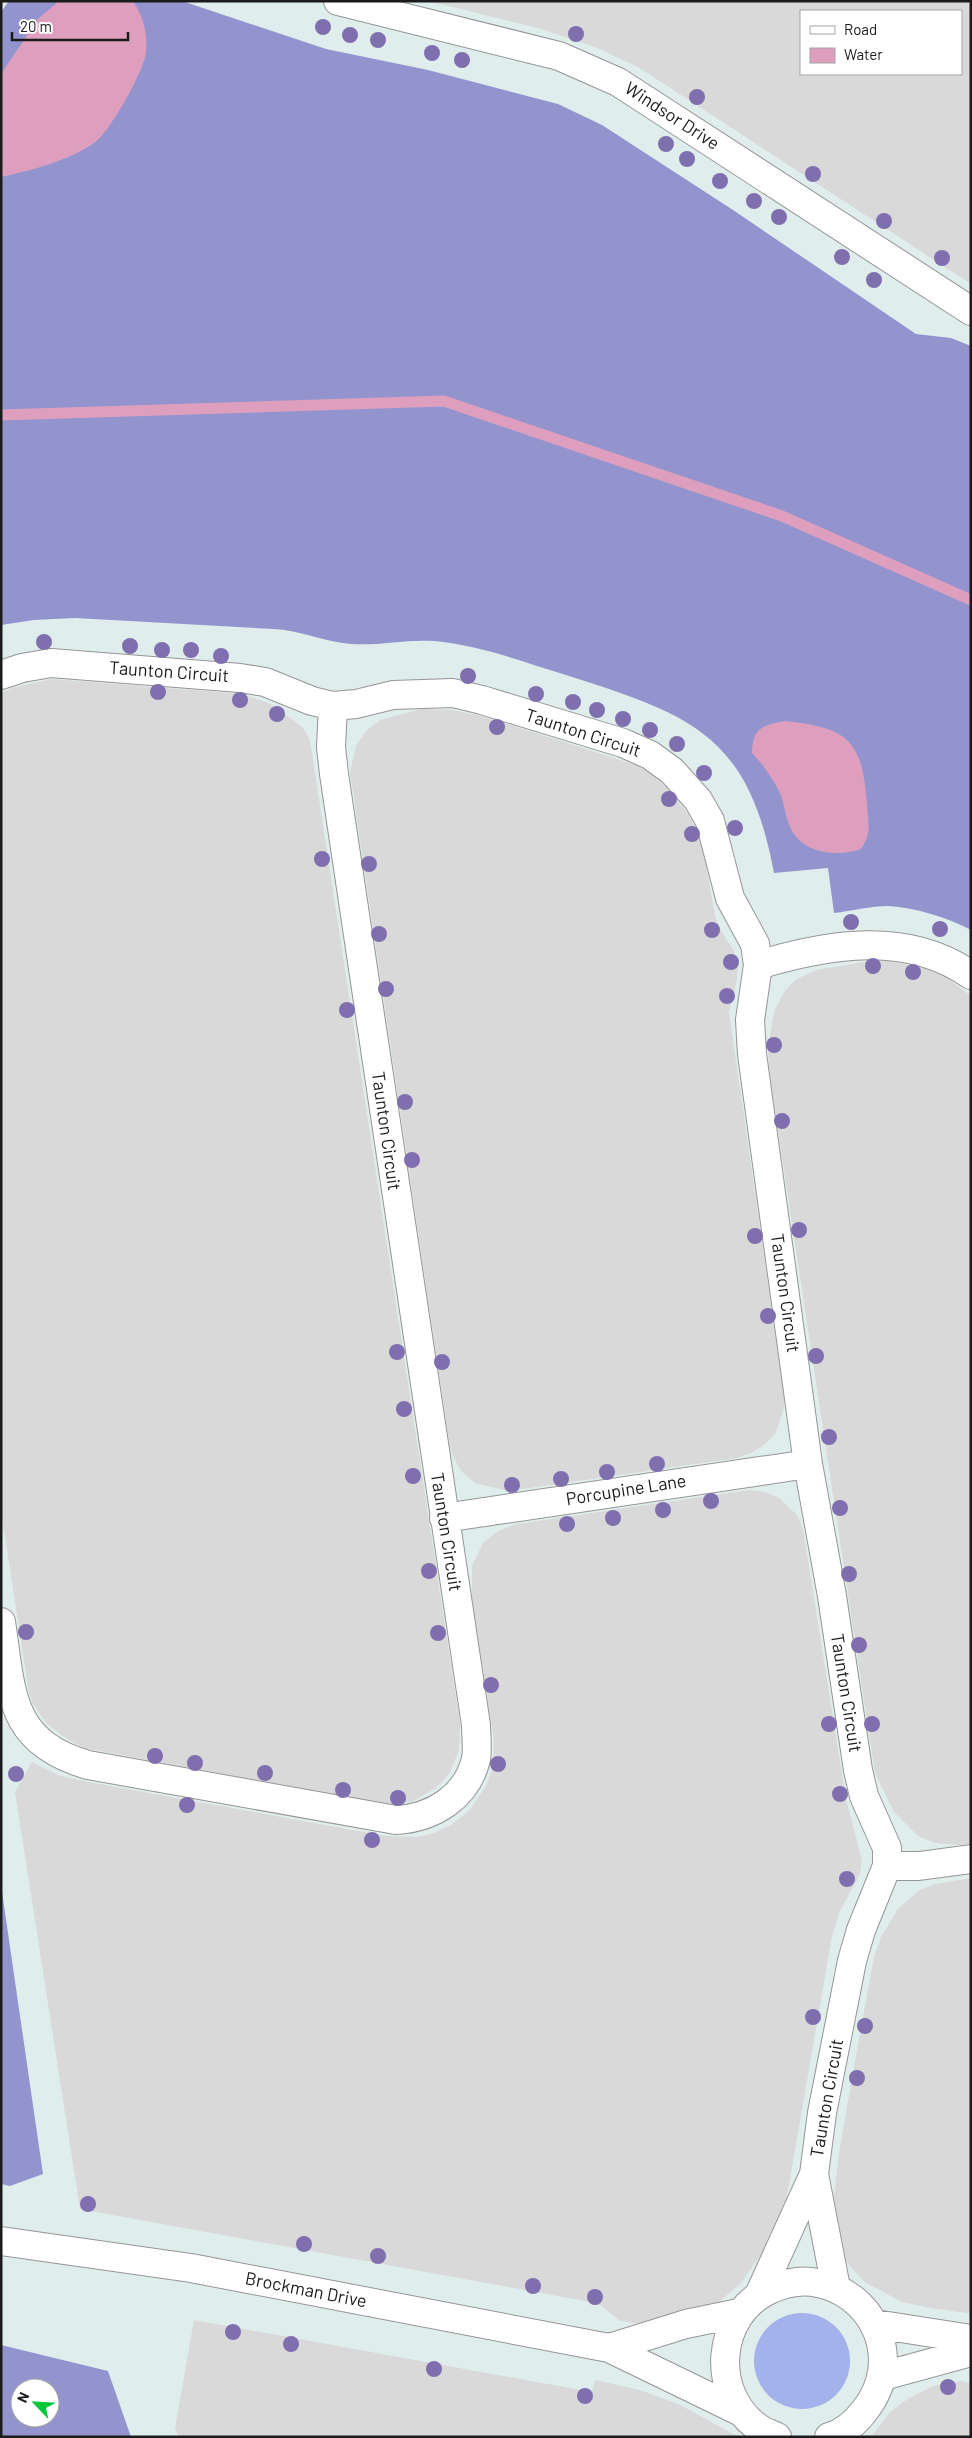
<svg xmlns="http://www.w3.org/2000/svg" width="972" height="2438" font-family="Barlow,sans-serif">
  <rect width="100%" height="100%" fill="#e0eded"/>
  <path fill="#d8d9d8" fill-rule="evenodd" d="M428 1H971V284L638 67 595 47 541 29ZM961 11V74H801V11Z
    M52 679 241 694 266 702 282 711 303 728 310 740 460 1724 459 1750 449 1774 436 1788 413 1801 396 1804 380 1803 84 1748 67 1739 47 1724 33 1704 29 1693 1 1510V693L15 687Z
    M421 709 452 710 482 716 636 765 652 775 669 790 688 814 697 831 705 858 715 916 721 931 733 949 738 965 737 980 729 1012 784 1395V1408L775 1434 764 1445 751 1453 737 1458 509 1491 475 1483 461 1471 453 1456 450 1447 350 772 356 746 366 731 380 720Z
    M887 961 929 969 946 977 971 996V1844L960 1845 935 1843 918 1836 894 1812 875 1773 769 1071 768 1047 774 1012 784 992 795 980 816 970 864 962Z
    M749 1490 765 1492 779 1498 797 1515 803 1529 846 1799 862 1861 860 1874 840 1911 832 1936 786 2202 766 2248 740 2284 714 2306 643 2324 634 2323 620 2321 602 2306 585 2301 80 2209 15 1792 32 1762 58 1775 78 1780 385 1836 417 1837 434 1833 451 1825 468 1812 486 1786 493 1768 494 1740 472 1597V1566L483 1543 498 1531 517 1524Z
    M971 1878V2313H967L930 2308 902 2302 865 2282 849 2265 838 2247 833 2204 839 2153 857 2050 874 1957 881 1937 898 1909 920 1890 935 1884Z
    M194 2320 592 2392 595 2380 618 2385 640 2390 680 2405 739 2437H179L175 2428Z
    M961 2381 971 2383V2437H871L890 2412 909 2398 933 2386Z"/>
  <path fill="#a3b2ea" d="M754 2361a48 48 0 1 1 96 0a48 48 0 1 1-96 0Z"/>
  <path fill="#9394ce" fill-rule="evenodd" d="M9 1H182L326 49 428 70 558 104 602 125 733 210 916 334 951 338 971 346V930C946 917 917 908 888 906 871 906 851 911 834 913L828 868 774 873C748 733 690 715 566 675 523 662 480 645 434 641 406 639 379 646 351 644 325 642 300 630 273 629L75 618 34 620 1 625V12Z
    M1 1885 43 2174 10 2186 1 2184Z
    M1 2345 108 2371 131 2437H1ZM20 2388H50V2418H20Z"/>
  <path fill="#dd9fbd" d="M59 1H133C143 16 148 33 146 52 145 69 109 134 94 143 68 161 32 170 1 177V74L38 19Z
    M785 721C849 728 862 740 867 804 868 823 872 833 861 849 838 857 805 854 792 831 785 819 785 803 779 791 772 778 762 763 752 753 752 728 763 725 785 721Z"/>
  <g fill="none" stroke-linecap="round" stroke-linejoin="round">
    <path stroke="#dd9fbd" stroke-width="11" d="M1 415 444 401 782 516 971 600"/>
    <defs>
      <path id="minor" d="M338 1 559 56 618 82 971 311
        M1 675 22 668 51 663 240 678 265 682 312 701 333 706 331 747 334 774 476 1725C476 1736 478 1748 476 1759 467 1797 433 1818 396 1820L88 1765C8 1742 12 1693 1 1622
        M333 706 356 704 393 695 453 693 482 700 623 743 650 755 672 771 698 800 710 821 730 898 755 944 758 965 750 1020 752 1054 808 1464 832 1596 858 1770 864 1796 887 1848V1866L861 1930 852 1961 822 2113 814 2174 759 2295
        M758 965C828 944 907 930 971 975
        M444 1518 808 1464
        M887 1866H919L971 1859
        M814 2174 836 2288
        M1 2241 191 2268 609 2348 741 2412
        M875 2324 971 2339
        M609 2348 686 2324 739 2313
        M883 2376 971 2352
        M777 2437C772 2434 765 2433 760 2429 709 2395 715 2314 771 2289 783 2284 798 2280 812 2282 874 2290 905 2360 865 2410 856 2422 844 2433 829 2437"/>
    </defs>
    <use href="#minor" stroke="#959595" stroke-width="30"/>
    <use href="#minor" stroke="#fff" stroke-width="28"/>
  </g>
  <g fill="#806fae">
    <circle cx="323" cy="27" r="8"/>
    <circle cx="576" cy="34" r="8"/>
    <circle cx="350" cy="35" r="8"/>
    <circle cx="378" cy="40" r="8"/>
    <circle cx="432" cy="53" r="8"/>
    <circle cx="462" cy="60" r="8"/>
    <circle cx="697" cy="97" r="8"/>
    <circle cx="666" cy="144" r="8"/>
    <circle cx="687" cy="159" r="8"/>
    <circle cx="813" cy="174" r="8"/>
    <circle cx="720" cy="181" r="8"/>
    <circle cx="754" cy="201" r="8"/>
    <circle cx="779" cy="217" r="8"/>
    <circle cx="884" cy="221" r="8"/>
    <circle cx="842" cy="257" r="8"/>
    <circle cx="942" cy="258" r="8"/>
    <circle cx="874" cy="280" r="8"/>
    <circle cx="44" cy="642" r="8"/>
    <circle cx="130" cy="646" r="8"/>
    <circle cx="162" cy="650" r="8"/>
    <circle cx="191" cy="650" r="8"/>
    <circle cx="221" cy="656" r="8"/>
    <circle cx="468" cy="676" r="8"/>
    <circle cx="158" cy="692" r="8"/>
    <circle cx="536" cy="694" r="8"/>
    <circle cx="240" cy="700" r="8"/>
    <circle cx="573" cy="702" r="8"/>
    <circle cx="597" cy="710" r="8"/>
    <circle cx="277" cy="714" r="8"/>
    <circle cx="623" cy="719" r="8"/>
    <circle cx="497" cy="727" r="8"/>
    <circle cx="650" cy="730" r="8"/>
    <circle cx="677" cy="744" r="8"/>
    <circle cx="704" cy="773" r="8"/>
    <circle cx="669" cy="799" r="8"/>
    <circle cx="735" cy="828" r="8"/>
    <circle cx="692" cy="834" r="8"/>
    <circle cx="322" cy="859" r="8"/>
    <circle cx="369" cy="864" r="8"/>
    <circle cx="851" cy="922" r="8"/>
    <circle cx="940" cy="929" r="8"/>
    <circle cx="712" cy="930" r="8"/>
    <circle cx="379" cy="934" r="8"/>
    <circle cx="731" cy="962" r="8"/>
    <circle cx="873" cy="966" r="8"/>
    <circle cx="913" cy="972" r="8"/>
    <circle cx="386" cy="989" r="8"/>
    <circle cx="727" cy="996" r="8"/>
    <circle cx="347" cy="1010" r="8"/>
    <circle cx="774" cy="1045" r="8"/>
    <circle cx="405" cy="1102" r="8"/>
    <circle cx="782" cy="1121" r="8"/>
    <circle cx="412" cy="1160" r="8"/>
    <circle cx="799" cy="1230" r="8"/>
    <circle cx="755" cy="1236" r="8"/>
    <circle cx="768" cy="1316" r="8"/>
    <circle cx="397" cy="1352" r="8"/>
    <circle cx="816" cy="1356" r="8"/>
    <circle cx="442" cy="1362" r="8"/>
    <circle cx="404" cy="1409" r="8"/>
    <circle cx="829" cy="1437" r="8"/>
    <circle cx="657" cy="1464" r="8"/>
    <circle cx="607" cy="1472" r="8"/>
    <circle cx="413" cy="1476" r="8"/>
    <circle cx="561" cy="1479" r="8"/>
    <circle cx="512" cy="1485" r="8"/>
    <circle cx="711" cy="1501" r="8"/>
    <circle cx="840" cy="1508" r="8"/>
    <circle cx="663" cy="1510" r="8"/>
    <circle cx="613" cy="1518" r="8"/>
    <circle cx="567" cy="1524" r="8"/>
    <circle cx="429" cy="1571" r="8"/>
    <circle cx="849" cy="1574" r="8"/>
    <circle cx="26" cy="1632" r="8"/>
    <circle cx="438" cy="1633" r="8"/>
    <circle cx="859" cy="1645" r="8"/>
    <circle cx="491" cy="1685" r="8"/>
    <circle cx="829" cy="1724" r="8"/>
    <circle cx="872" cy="1724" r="8"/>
    <circle cx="155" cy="1756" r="8"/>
    <circle cx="195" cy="1763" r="8"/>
    <circle cx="498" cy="1764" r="8"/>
    <circle cx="265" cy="1773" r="8"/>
    <circle cx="16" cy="1774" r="8"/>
    <circle cx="343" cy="1790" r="8"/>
    <circle cx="840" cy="1794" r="8"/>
    <circle cx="398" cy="1798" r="8"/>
    <circle cx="187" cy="1805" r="8"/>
    <circle cx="372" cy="1840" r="8"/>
    <circle cx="847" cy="1879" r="8"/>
    <circle cx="813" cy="2017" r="8"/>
    <circle cx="865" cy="2026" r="8"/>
    <circle cx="857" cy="2078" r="8"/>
    <circle cx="88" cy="2204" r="8"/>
    <circle cx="304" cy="2244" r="8"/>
    <circle cx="378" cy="2256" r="8"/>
    <circle cx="533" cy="2286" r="8"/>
    <circle cx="595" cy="2297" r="8"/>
    <circle cx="233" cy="2332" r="8"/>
    <circle cx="291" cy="2344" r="8"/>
    <circle cx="434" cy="2369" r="8"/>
    <circle cx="948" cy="2387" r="8"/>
    <circle cx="585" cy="2396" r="8"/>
  </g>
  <g text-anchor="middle" stroke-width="4.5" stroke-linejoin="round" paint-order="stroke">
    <g font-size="18" fill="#1b1b1b" stroke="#fff">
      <text transform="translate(672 116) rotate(33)" y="6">Windsor Drive</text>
      <text transform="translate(169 672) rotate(4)" y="6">Taunton Circuit</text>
      <text transform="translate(583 733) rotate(18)" y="6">Taunton Circuit</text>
      <text transform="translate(386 1131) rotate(82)" y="6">Taunton Circuit</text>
      <text transform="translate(785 1293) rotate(82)" y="6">Taunton Circuit</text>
      <text transform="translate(626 1490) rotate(-9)" y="6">Porcupine Lane</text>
      <text transform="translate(446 1532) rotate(81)" y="6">Taunton Circuit</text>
      <text transform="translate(846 1693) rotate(81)" y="6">Taunton Circuit</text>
      <text transform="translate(827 2098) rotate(-80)" y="6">Taunton Circuit</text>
      <text transform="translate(306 2290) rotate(11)" y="6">Brockman Drive</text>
    </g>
  </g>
  <rect width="972" height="2438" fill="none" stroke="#1b1b1b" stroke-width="5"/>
  <rect x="800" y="10" width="162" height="65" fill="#ffffff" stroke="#a4a4a4"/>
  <rect x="810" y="26" width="25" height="8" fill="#ffffff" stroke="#a4a4a4"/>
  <text x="844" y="35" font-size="15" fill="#1b1b1b">Road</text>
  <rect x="810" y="48" width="25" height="15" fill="#dd9fbd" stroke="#a4a4a4"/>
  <text x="844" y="60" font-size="15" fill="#1b1b1b">Water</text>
  <g transform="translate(35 2403) rotate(295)"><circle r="24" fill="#ffffff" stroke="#a4a4a4"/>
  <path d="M0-4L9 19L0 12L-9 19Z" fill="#00c638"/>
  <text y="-8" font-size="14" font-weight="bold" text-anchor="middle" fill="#1b1b1b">N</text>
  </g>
  <path d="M12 32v8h116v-8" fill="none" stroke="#1b1b1b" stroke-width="2.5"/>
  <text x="20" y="32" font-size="15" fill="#1b1b1b" stroke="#ffffff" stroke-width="4" paint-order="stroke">20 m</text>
</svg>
